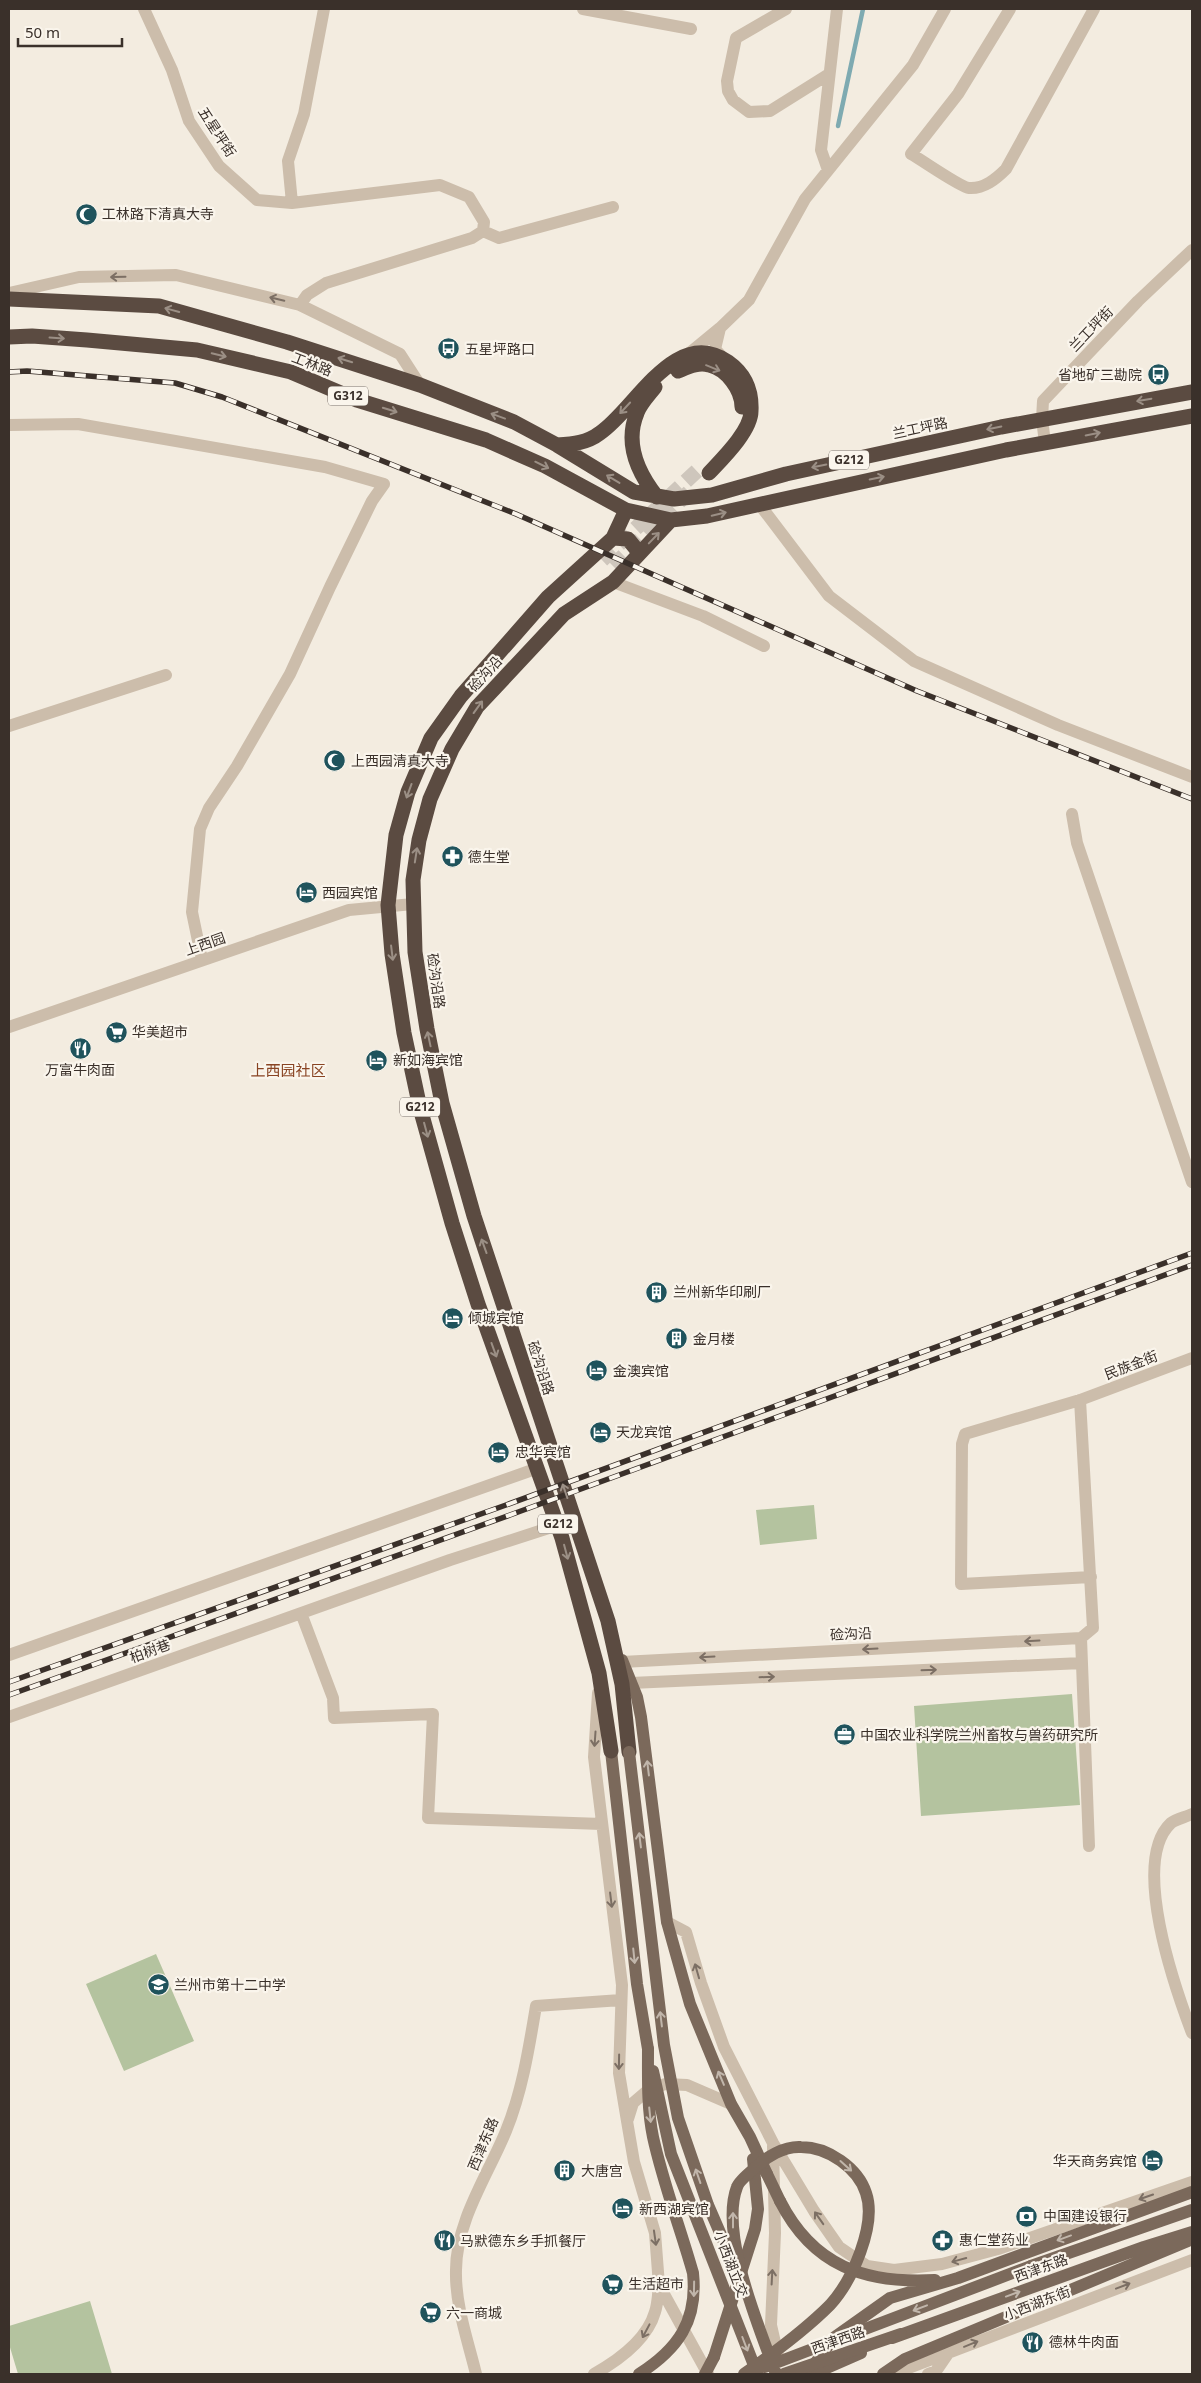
<svg xmlns="http://www.w3.org/2000/svg" width="1201" height="2383" font-family="'Noto Sans','Noto Sans SC',sans-serif">
  <rect width="100%" height="100%" fill="#f3ece0"/>
  <path fill="#b4c39f" d="M814 1505 817 1539 760 1545 756 1510Z
    M1072 1694 1080 1805 921 1816 914 1706Z
    M156 1954 194 2041 124 2071 86 1984Z
    M90 2301 112 2374H18L9 2344V2326Z"/>
  <g fill="none" stroke-linecap="round" stroke-linejoin="round">
    <path stroke="#7eaab1" stroke-width="4.5" d="M838 126 863 9"/>
    <path stroke="#cec6bc" stroke-width="15" stroke-dasharray="15 8" stroke-linecap="butt" d="M602 560 701 467
      M613 566 689 492"/>
    <path stroke="#ccbdab" stroke-width="12" d="M144 9 172 70 189 121 219 166 257 200 292 203 440 185 469 197 484 222 483 231
      M583 9 691 29
      M786 9 736 38 727 81 728 91 733 100 749 112 770 111 829 74
      M1010 9 958 94 911 154C922 160 960 187 969 188 984 189 996 179 1006 169L1094 9
      M828 170 821 150 837 9
      M292 203 288 161 304 114 324 9
      M483 231 499 238 613 207
      M9 293 79 277 176 275 300 305 400 354 420 385
      M300 305 307 295 326 283 472 238 483 231
      M720 328 749 300 805 199 913 65 945 9
      M686 356 720 328 715 349 723 358
      M9 425 78 424 325 467 384 484 372 501 330 587 290 674 237 766 209 808 200 829 192 912 202 960
      M1045 443 1042 419 1043 401 1138 301 1192 250
      M760 505 829 596 914 661 1058 725 1192 777
      M613 582 703 616 764 646
      M9 726 166 675
      M1072 814 1077 843 1192 1182
      M9 1027 349 910 413 904
      M1080 1400 1093 1628 1081 1638
      M1091 1577 961 1584 962 1444 965 1434 1080 1400 1192 1358
      M301 1613 333 1698 334 1718 433 1714 428 1818 602 1824
      M1081 1638 1089 1846
      M9 1655 538 1468
      M622 1662 1081 1638
      M631 1683 1082 1663
      M598 1693 594 1757 622 1985 619 2073 627 2121 634 2162 655 2233 659 2285 708 2374
      M9 1717 450 1560 558 1525
      M1192 1814C1186 1817 1176 1819 1171 1823 1130 1861 1175 1988 1192 2033
      M667 1922 686 1932 701 1983 724 2047 773 2143 814 2211 839 2247 867 2266 894 2270 942 2264 998 2249 1192 2182
      M628 2119 633 2103 647 2091 665 2084 687 2085 731 2104
      M773 2146 775 2233 771 2325 779 2360
      M476 2374C468 2341 455 2305 456 2270 456 2221 488 2175 506 2131 522 2092 529 2048 536 2006L621 2000
      M594 2374C619 2360 647 2340 655 2312 658 2303 658 2293 659 2285
      M893 2374 1192 2260
      M928 2374 936 2371 949 2352"/>
    <path stroke="#7b695b" stroke-width="12" d="M622 1660 637 1697 641 1717 667 1922 690 2004 731 2104 750 2137 767 2174
      M611 1751 637 1984 648 2049
      M780 2201C813 2266 865 2284 935 2280
      M1031 2266 1192 2210
      M892 2338 1144 2247 1192 2232
      M714 2357 755 2229 758 2209 753 2159
      M807 2374 835 2337 890 2298 958 2278 1192 2192
      M813 2374 861 2353
      M883 2374 905 2359 1188 2241"/>
    <path stroke="#5b4b41" stroke-width="15" d="M9 299 159 306 287 342 420 385 514 422 557 445 634 492 674 499 712 495 786 474 1001 427 1192 392
      M9 337 32 336 87 340 197 350 291 372 357 400 486 440 545 466 626 510 671 520 707 516 1006 450 1192 416
      M678 371C688 367 698 362 709 365 727 369 742 390 742 407
      M655 387C649 395 640 404 637 413 624 444 638 473 657 497
      M557 445C573 444 587 443 600 433 635 410 675 325 728 362 745 374 752 391 751 411 751 431 722 459 709 473
      M613 538 628 539 637 550V555
      M611 1751 599 1673 562 1538 478 1304 452 1223 420 1108 404 1033 392 954 388 905 396 835 408 792 431 738 461 696 548 597 613 538 626 510
      M629 1752 622 1684 608 1621 474 1216 442 1103 427 1029 415 952 413 880 419 840 430 799 452 749 477 707 564 614 613 582 671 520"/>
    <defs>
      <path id="rail" d="M9 372 27 371 175 383 222 397 516 514 917 691 1192 799
        M9 1682 506 1505 1192 1253
        M9 1695 510 1515 1192 1265"/>
    </defs>
    <use href="#rail" stroke="#3a302a" stroke-width="5.5"/>
    <use href="#rail" stroke="#faf5ec" stroke-width="4" stroke-dasharray="11" stroke-linecap="butt"/>
    <path stroke="#7b695b" stroke-width="12" d="M629 1752 664 2045 678 2118 708 2205 734 2265
      M653 2071 671 2154 757 2373
      M767 2174 780 2201
      M765 2367 1031 2266
      M639 2374C678 2349 698 2321 693 2273 680 2227 663 2183 653 2137 647 2108 648 2078 648 2049
      M705 2374 714 2357
      M744 2374C774 2353 804 2331 830 2305 852 2281 877 2225 866 2193 858 2168 828 2147 801 2147 784 2146 766 2157 755 2168 749 2173 739 2181 737 2187 719 2234 760 2329 776 2374
      M784 2374 901 2334"/>
  </g>
  <defs><path id="oneway-shaft" d="M-6 0H5M1.5-3L5.5 0L1.5 3" fill="none" stroke-width="1.6" stroke-linecap="round" stroke-linejoin="round" transform="scale(1.25)"/></defs>
  <g stroke="#7c6f64">
    <use href="#oneway-shaft" transform="translate(118 277) rotate(179)"/>
    <use href="#oneway-shaft" transform="translate(277 299) rotate(-167)"/>
    <use href="#oneway-shaft" transform="translate(1032 1641) rotate(177)"/>
    <use href="#oneway-shaft" transform="translate(870 1649) rotate(177)"/>
    <use href="#oneway-shaft" transform="translate(707 1657) rotate(177)"/>
    <use href="#oneway-shaft" transform="translate(929 1670) rotate(-2)"/>
    <use href="#oneway-shaft" transform="translate(767 1677) rotate(-2)"/>
    <use href="#oneway-shaft" transform="translate(595 1739) rotate(94)"/>
    <use href="#oneway-shaft" transform="translate(611 1900) rotate(83)"/>
    <use href="#oneway-shaft" transform="translate(697 1971) rotate(-106)"/>
    <use href="#oneway-shaft" transform="translate(619 2062) rotate(91)"/>
    <use href="#oneway-shaft" transform="translate(1146 2197) rotate(161)"/>
    <use href="#oneway-shaft" transform="translate(819 2218) rotate(-125)"/>
    <use href="#oneway-shaft" transform="translate(655 2238) rotate(82)"/>
    <use href="#oneway-shaft" transform="translate(959 2260) rotate(165)"/>
    <use href="#oneway-shaft" transform="translate(772 2277) rotate(-87)"/>
    <use href="#oneway-shaft" transform="translate(1123 2286) rotate(-21)"/>
    <use href="#oneway-shaft" transform="translate(646 2331) rotate(118)"/>
    <use href="#oneway-shaft" transform="translate(971 2344) rotate(-22)"/>
  </g>
  <g stroke="#9b8f85">
    <use href="#oneway-shaft" transform="translate(172 310) rotate(-165)"/>
    <use href="#oneway-shaft" transform="translate(57 338) rotate(4)"/>
    <use href="#oneway-shaft" transform="translate(219 355) rotate(13)"/>
    <use href="#oneway-shaft" transform="translate(345 360) rotate(-163)"/>
    <use href="#oneway-shaft" transform="translate(713 368) rotate(22)"/>
    <use href="#oneway-shaft" transform="translate(1144 400) rotate(170)"/>
    <use href="#oneway-shaft" transform="translate(625 408) rotate(133)"/>
    <use href="#oneway-shaft" transform="translate(390 410) rotate(17)"/>
    <use href="#oneway-shaft" transform="translate(498 416) rotate(-160)"/>
    <use href="#oneway-shaft" transform="translate(994 428) rotate(168)"/>
    <use href="#oneway-shaft" transform="translate(1093 434) rotate(-11)"/>
    <use href="#oneway-shaft" transform="translate(542 465) rotate(26)"/>
    <use href="#oneway-shaft" transform="translate(819 466) rotate(168)"/>
    <use href="#oneway-shaft" transform="translate(877 478) rotate(-12)"/>
    <use href="#oneway-shaft" transform="translate(613 479) rotate(-149)"/>
    <use href="#oneway-shaft" transform="translate(719 514) rotate(-13)"/>
    <use href="#oneway-shaft" transform="translate(654 538) rotate(-46)"/>
    <use href="#oneway-shaft" transform="translate(478 707) rotate(-54)"/>
    <use href="#oneway-shaft" transform="translate(409 791) rotate(110)"/>
    <use href="#oneway-shaft" transform="translate(416 855) rotate(-81)"/>
    <use href="#oneway-shaft" transform="translate(392 953) rotate(83)"/>
    <use href="#oneway-shaft" transform="translate(429 1039) rotate(-102)"/>
    <use href="#oneway-shaft" transform="translate(426 1130) rotate(75)"/>
    <use href="#oneway-shaft" transform="translate(484 1246) rotate(-110)"/>
    <use href="#oneway-shaft" transform="translate(494 1350) rotate(70)"/>
    <use href="#oneway-shaft" transform="translate(565 1491) rotate(-109)"/>
    <use href="#oneway-shaft" transform="translate(566 1552) rotate(75)"/>
  </g>
  <g stroke="#c1b6ab">
    <use href="#oneway-shaft" transform="translate(648 1768) rotate(-97)"/>
    <use href="#oneway-shaft" transform="translate(640 1840) rotate(-97)"/>
    <use href="#oneway-shaft" transform="translate(634 1956) rotate(84)"/>
    <use href="#oneway-shaft" transform="translate(661 2019) rotate(-97)"/>
    <use href="#oneway-shaft" transform="translate(721 2078) rotate(-113)"/>
    <use href="#oneway-shaft" transform="translate(650 2115) rotate(84)"/>
    <use href="#oneway-shaft" transform="translate(846 2166) rotate(42)"/>
    <use href="#oneway-shaft" transform="translate(698 2176) rotate(-109)"/>
    <use href="#oneway-shaft" transform="translate(733 2220) rotate(-90)"/>
    <use href="#oneway-shaft" transform="translate(1064 2238) rotate(160)"/>
    <use href="#oneway-shaft" transform="translate(694 2289) rotate(91)"/>
    <use href="#oneway-shaft" transform="translate(1013 2294) rotate(-20)"/>
    <use href="#oneway-shaft" transform="translate(920 2308) rotate(159)"/>
    <use href="#oneway-shaft" transform="translate(745 2344) rotate(69)"/>
  </g>
  <defs>
    <symbol id="mosque-disc" viewBox="-11 -11 22 22"><circle r="9.5" fill="#1f535c" stroke="#faf5ec"/><path d="M3.5-4.9A6 6 0 1 0 3.5 4.9A5 5 0 1 1 3.5-4.9Z" fill="#fff"/></symbol>
    <symbol id="bus-disc" viewBox="-11 -11 22 22"><circle r="9.5" fill="#1f535c" stroke="#faf5ec"/><path d="M-5-6H5V4H4V6H2V4H-2V6H-4V4H-5ZM-3.5-4V0h7V-4ZM-3.5 1.2v1.5H-2V1.2ZM2 1.2v1.5H3.5V1.2Z" fill="#fff"/></symbol>
    <symbol id="pharmacy-disc" viewBox="-11 -11 22 22"><circle r="9.5" fill="#1f535c" stroke="#faf5ec"/><path d="M-2-6h4v4h4v4h-4v4h-4v-4h-4v-4h4Z" fill="#fff"/></symbol>
    <symbol id="hotel-disc" viewBox="-11 -11 22 22"><circle r="9.5" fill="#1f535c" stroke="#faf5ec"/><path d="M-6-4.5h1.5V1H6V5H4.5V3h-9V5H-6ZM-4 0a1.8 1.8 0 1 1 3.6 0ZM.5 0V-2.5h3Q6-2.5 6 0Z" fill="#fff"/></symbol>
    <symbol id="supermarket-disc" viewBox="-11 -11 22 22"><circle r="9.5" fill="#1f535c" stroke="#faf5ec"/><path d="M-6-5.5h2.5l.6 2H6L4.5 2H-2.5L-4.4-4H-6ZM-1.5 3.2a1.3 1.3 0 1 0 .1 0ZM3 3.2a1.3 1.3 0 1 0 .1 0Z" fill="#fff"/></symbol>
    <symbol id="restaurant-disc" viewBox="-11 -11 22 22"><circle r="9.5" fill="#1f535c" stroke="#faf5ec"/><path d="M-5-6h1v4h1v-4h1v4h1v-4h1v5L-1.5 .5V6h-2V.5L-5-1ZM5-6V6H3V1.5H1.5Q1.5-4 5-6Z" fill="#fff"/></symbol>
    <symbol id="building-disc" viewBox="-11 -11 22 22"><circle r="9.5" fill="#1f535c" stroke="#faf5ec"/><path d="M-4-6H4V6H1V3H-1V6H-4ZM-2.5-4.3h1.7v1.8h-1.7ZM.8-4.3h1.7v1.8H.8ZM-2.5-1h1.7V.8h-1.7ZM.8-1h1.7V.8H.8Z" fill="#fff"/></symbol>
    <symbol id="office-disc" viewBox="-11 -11 22 22"><circle r="9.5" fill="#1f535c" stroke="#faf5ec"/><path d="M-6-3h4V-5.5h4V-3h4V5H-6ZM-1-4.5V-3h2v-1.5ZM-6 0V1H6V0Z" fill="#fff"/></symbol>
    <symbol id="school-disc" viewBox="-11 -11 22 22"><circle r="9.5" fill="#1f535c" stroke="#faf5ec"/><path d="M0-5L7-2L0 1L-7-2ZM-4 1L0 2.5L4 1V4Q0 6-4 4Z" fill="#fff"/></symbol>
    <symbol id="bank-disc" viewBox="-11 -11 22 22"><circle r="9.5" fill="#1f535c" stroke="#faf5ec"/><path d="M-6-4H6V4H-6ZM0-2.3a2.3 2.3 0 1 0 0 4.6a2.3 2.3 0 1 0 0-4.6Z" fill="#fff"/></symbol>
  </defs>
  <g fill-rule="evenodd">
    <use href="#mosque-disc" x="74" y="202" width="25" height="25"/>
    <use href="#bus-disc" x="436" y="336" width="25" height="25"/>
    <use href="#bus-disc" x="1146" y="362" width="25" height="25"/>
    <use href="#mosque-disc" x="322" y="748" width="25" height="25"/>
    <use href="#pharmacy-disc" x="440" y="844" width="25" height="25"/>
    <use href="#hotel-disc" x="294" y="880" width="25" height="25"/>
    <use href="#supermarket-disc" x="104" y="1020" width="25" height="25"/>
    <use href="#restaurant-disc" x="68" y="1036" width="25" height="25"/>
    <use href="#hotel-disc" x="364" y="1048" width="25" height="25"/>
    <use href="#building-disc" x="644" y="1280" width="25" height="25"/>
    <use href="#hotel-disc" x="440" y="1306" width="25" height="25"/>
    <use href="#building-disc" x="664" y="1326" width="25" height="25"/>
    <use href="#hotel-disc" x="584" y="1358" width="25" height="25"/>
    <use href="#hotel-disc" x="588" y="1420" width="25" height="25"/>
    <use href="#hotel-disc" x="486" y="1440" width="25" height="25"/>
    <use href="#office-disc" x="832" y="1722" width="25" height="25"/>
    <use href="#school-disc" x="146" y="1972" width="25" height="25"/>
    <use href="#hotel-disc" x="1140" y="2148" width="25" height="25"/>
    <use href="#building-disc" x="552" y="2158" width="25" height="25"/>
    <use href="#hotel-disc" x="610" y="2196" width="25" height="25"/>
    <use href="#bank-disc" x="1014" y="2204" width="25" height="25"/>
    <use href="#pharmacy-disc" x="930" y="2228" width="25" height="25"/>
    <use href="#restaurant-disc" x="432" y="2228" width="25" height="25"/>
    <use href="#supermarket-disc" x="600" y="2272" width="25" height="25"/>
    <use href="#supermarket-disc" x="418" y="2300" width="25" height="25"/>
    <use href="#restaurant-disc" x="1020" y="2330" width="25" height="25"/>
  </g>
  <g text-anchor="middle" stroke-width="4.5" stroke-linejoin="round" paint-order="stroke">
    <g fill="#faf5ec" stroke="#746b64" stroke-width="1">
      <rect x="328" y="386.5" width="40" height="19" rx="4"/>
      <rect x="829" y="450.5" width="40" height="19" rx="4"/>
      <rect x="400" y="1097.5" width="40" height="19" rx="4"/>
      <rect x="538" y="1514.5" width="40" height="19" rx="4"/>
    </g>
    <g font-size="12" font-weight="bold" fill="#3a302a">
      <text x="348" y="400">G312</text>
      <text x="849" y="464">G212</text>
      <text x="420" y="1111">G212</text>
      <text x="558" y="1528">G212</text>
    </g>
    <g font-size="14" fill="#3a302a" stroke="#faf5ec">
      <text transform="translate(217 132) rotate(57)" y="5">五星坪街</text>
      <text transform="translate(1091 329) rotate(-46)" y="5">兰工坪街</text>
      <text transform="translate(312 364) rotate(21)" y="5">工林路</text>
      <text transform="translate(920 428) rotate(-12)" y="5">兰工坪路</text>
      <text transform="translate(485 674) rotate(-48)" y="5">硷沟沿</text>
      <text transform="translate(205 944) rotate(-19)" y="5">上西园</text>
      <text transform="translate(436 981) rotate(82)" y="5">硷沟沿路</text>
      <text transform="translate(1131 1365) rotate(-21)" y="5">民族金街</text>
      <text transform="translate(541 1368) rotate(72)" y="5">硷沟沿路</text>
      <text transform="translate(851 1634) rotate(-3)" y="5">硷沟沿</text>
      <text transform="translate(150 1651) rotate(-20)" y="5">柏树巷</text>
      <text transform="translate(483 2144) rotate(-67)" y="5">西津东路</text>
      <text transform="translate(731 2264) rotate(69)" y="5">小西湖立交</text>
      <text transform="translate(1041 2268) rotate(-20)" y="5">西津东路</text>
      <text transform="translate(1037 2303) rotate(-21)" y="5">小西湖东街</text>
      <text transform="translate(838 2340) rotate(-19)" y="5">西津西路</text>
    </g>
    <g font-size="14" fill="#3a302a" stroke="#faf5ec" text-anchor="start">
      <text x="102" y="219">工林路下清真大寺</text>
      <text x="465" y="354">五星坪路口</text>
      <text x="1142" y="380" text-anchor="end">省地矿三勘院</text>
      <text x="351" y="766">上西园清真大寺</text>
      <text x="468" y="862">德生堂</text>
      <text x="322" y="898">西园宾馆</text>
      <text x="132" y="1037">华美超市</text>
      <text x="393" y="1065">新如海宾馆</text>
      <text x="80" y="1075" text-anchor="middle">万富牛肉面</text>
      <text x="673" y="1297">兰州新华印刷厂</text>
      <text x="468" y="1323">倾城宾馆</text>
      <text x="693" y="1344">金月楼</text>
      <text x="613" y="1376">金澳宾馆</text>
      <text x="616" y="1437">天龙宾馆</text>
      <text x="515" y="1457">忠华宾馆</text>
      <text x="860" y="1740">中国农业科学院兰州畜牧与兽药研究所</text>
      <text x="174" y="1990">兰州市第十二中学</text>
      <text x="1137" y="2166" text-anchor="end">华天商务宾馆</text>
      <text x="581" y="2176">大唐宫</text>
      <text x="639" y="2214">新西湖宾馆</text>
      <text x="1043" y="2221">中国建设银行</text>
      <text x="959" y="2245">惠仁堂药业</text>
      <text x="460" y="2246">马默德东乡手抓餐厅</text>
      <text x="628" y="2289">生活超市</text>
      <text x="446" y="2318">六一商城</text>
      <text x="1049" y="2347">德林牛肉面</text>
    </g>
    <g font-size="15" fill="#894423" stroke="#faf5ec">
      <text x="288" y="1076">上西园社区</text>
    </g>
  </g>
  <rect width="1201" height="2383" fill="none" stroke="#3a302a" stroke-width="20"/>
  <path d="M18 38v8h104v-8" fill="none" stroke="#3a302a" stroke-width="2.5"/>
  <text x="25" y="38" font-size="15" fill="#3a302a" stroke="#faf5ec" stroke-width="4" paint-order="stroke">50 m</text>
</svg>
